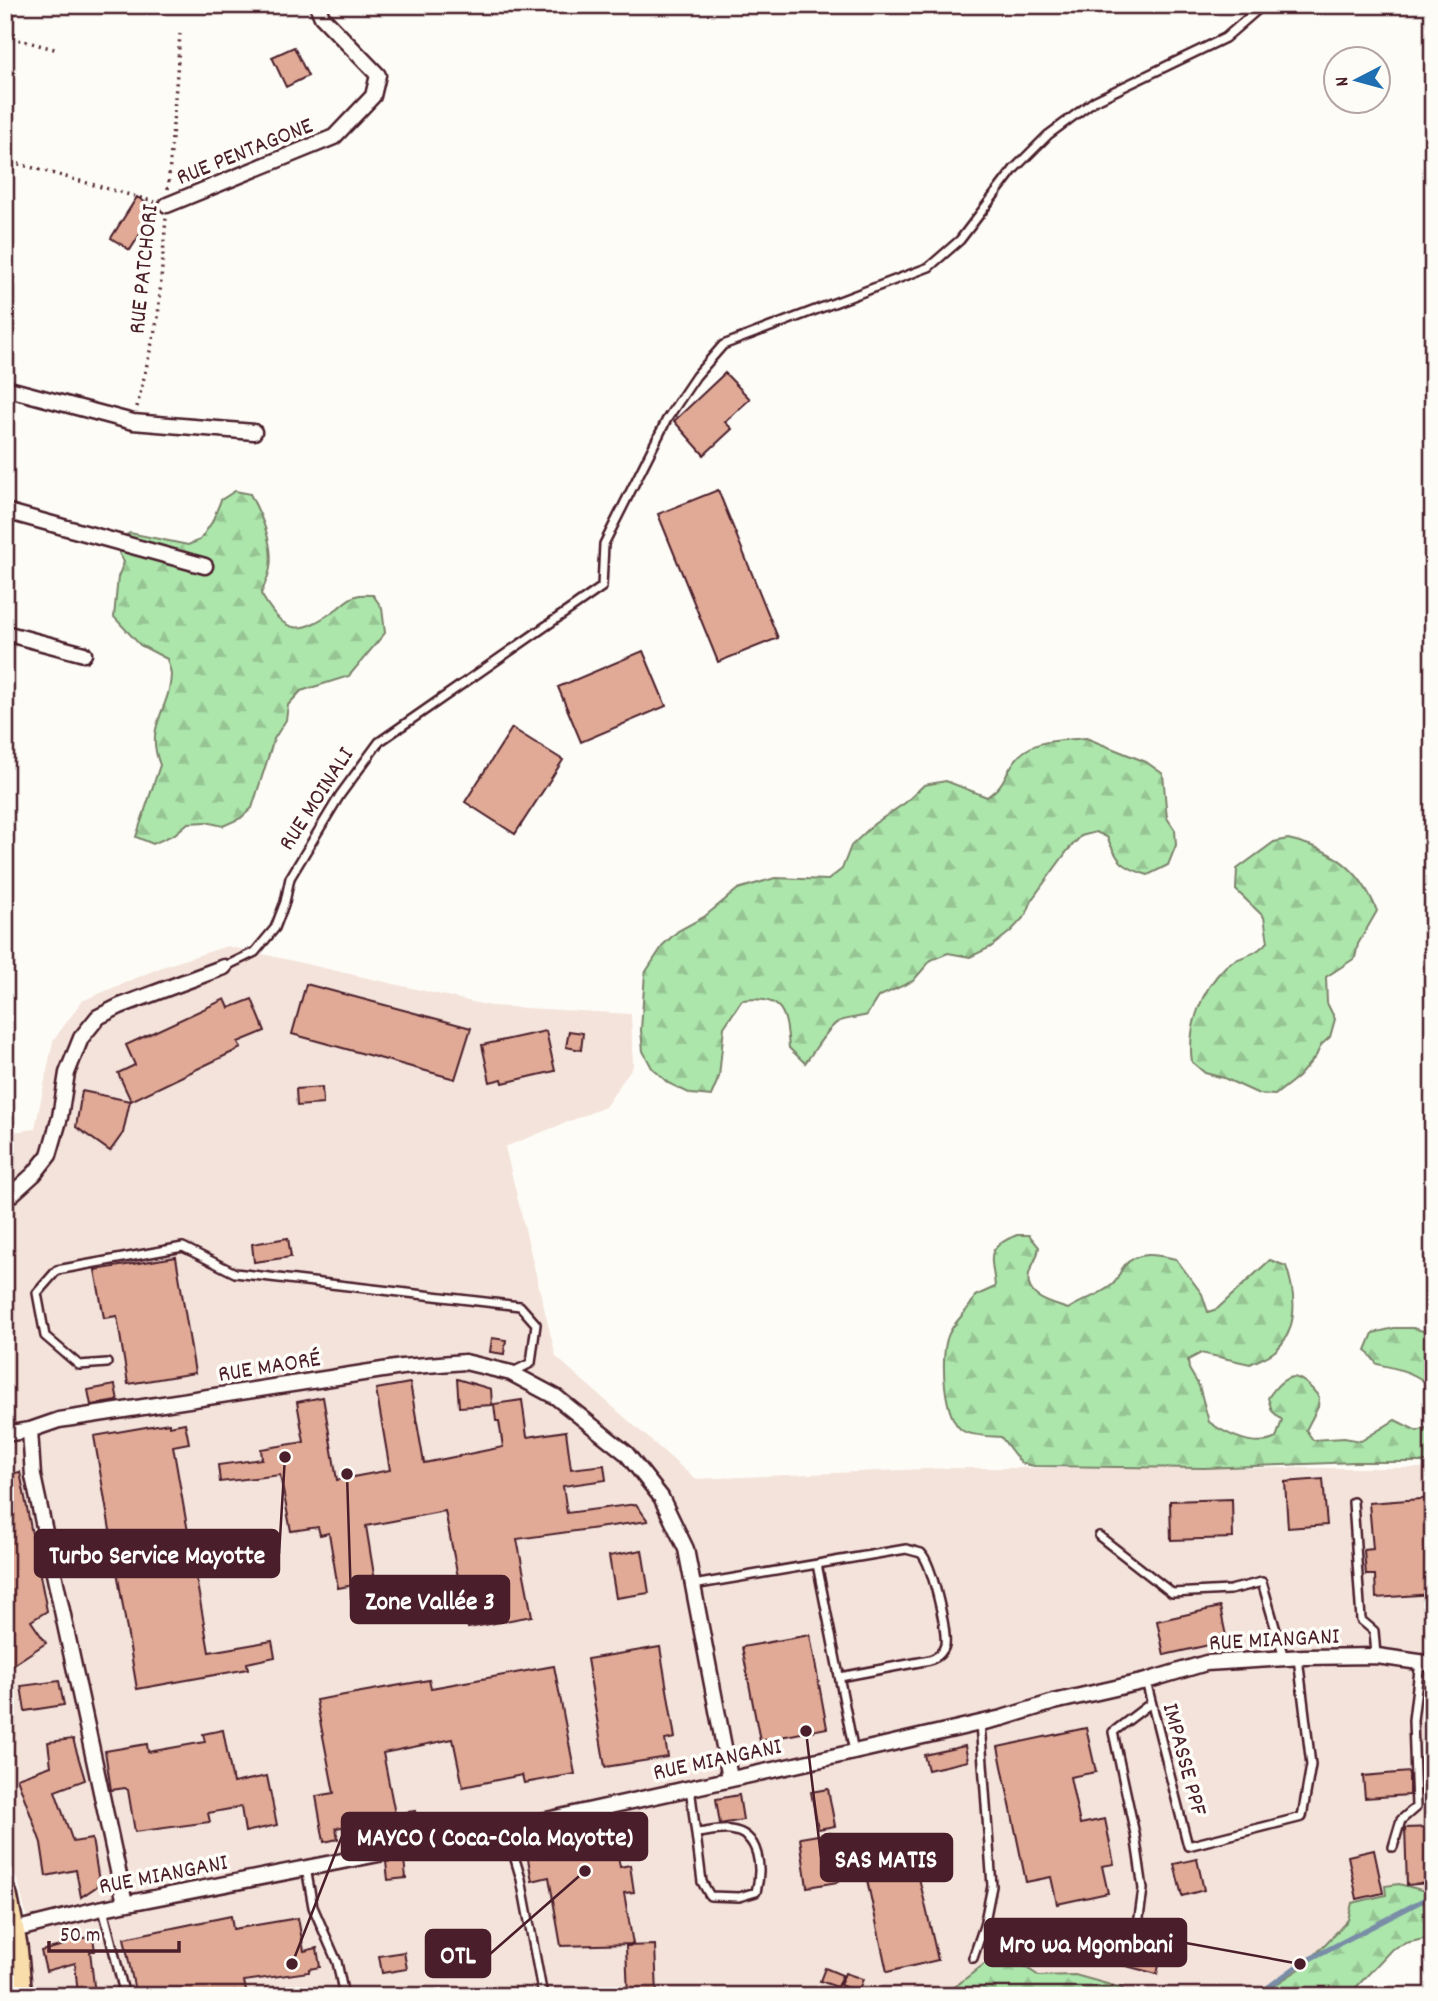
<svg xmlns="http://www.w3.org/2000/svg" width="1438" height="2001" font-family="Dekko,sans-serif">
  <defs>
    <pattern id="forest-firs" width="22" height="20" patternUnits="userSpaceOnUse" patternTransform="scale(1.75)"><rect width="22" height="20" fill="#ace6ab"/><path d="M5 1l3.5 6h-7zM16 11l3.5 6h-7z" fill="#96c593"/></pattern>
  </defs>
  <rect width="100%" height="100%" fill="#fdfcf7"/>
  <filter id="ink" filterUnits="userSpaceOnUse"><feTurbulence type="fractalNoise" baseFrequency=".0143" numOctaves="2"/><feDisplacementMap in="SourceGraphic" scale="14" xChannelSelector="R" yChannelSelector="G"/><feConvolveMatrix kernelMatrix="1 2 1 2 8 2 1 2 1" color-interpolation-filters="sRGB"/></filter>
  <g filter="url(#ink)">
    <path fill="#f4e3da" d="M227 946 490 1006 631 1014 633 1066 605 1107 505 1147 556 1357 695 1479 949 1468H1433V1889L1360 1920 1274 1996H33L28 1923 19 1885 5 1851V1133L35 1129 53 1041 82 1001 162 967Z"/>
    <path fill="url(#forest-firs)" stroke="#7b826b" stroke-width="2" d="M235 491 250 494C261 515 274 543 270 568 269 576 264 586 261 594 286 636 299 636 338 608 343 604 350 597 356 596 361 594 368 595 373 595L382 608 385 633 349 676 301 691 288 705 286 720 274 739 252 808 241 818 223 826 206 822 188 823 175 834 153 844 136 837 160 765C144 725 170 710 171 675 171 670 168 664 167 659L140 645 114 617 118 577 124 562 119 553 121 538 130 533 188 545 200 540 212 522 221 500Z
      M1086 738 1146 762 1163 774 1167 818 1175 830 1176 845 1168 865 1148 875C1121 867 1118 862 1107 837L1096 832 1081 836 1068 850 1033 898 1026 915 1011 931 991 947 970 957 948 953 931 960 913 981 878 997 867 1015C858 1018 846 1018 838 1022 827 1028 814 1052 805 1063L789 1048C786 1012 784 995 742 1000L724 1027 719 1077 711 1096 691 1094 668 1083 652 1068 643 1051 641 1030 645 973 664 944 678 931 704 917 738 889 775 878 828 880 842 869 851 846 874 824 905 803 924 785 946 781 987 797C1006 783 1002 779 1014 762 1030 738 1061 741 1086 738Z
      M1288 839C1332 849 1360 868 1377 911L1358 944 1355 958 1326 977 1327 1003 1335 1019 1330 1037 1321 1045 1316 1056 1298 1077 1275 1095 1259 1094 1224 1078 1205 1073 1192 1062C1187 1028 1201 990 1226 966 1234 959 1246 957 1255 952 1260 949 1264 945 1268 942L1264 917 1236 890 1237 869 1274 842Z
      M1017 1235H1029L1039 1247C1037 1262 1031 1264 1029 1274 1024 1298 1051 1303 1068 1309 1082 1300 1100 1295 1112 1285 1119 1279 1119 1272 1124 1266 1138 1250 1158 1255 1176 1259L1202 1294 1208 1312 1217 1309 1270 1260 1286 1266C1296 1294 1299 1330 1275 1351 1268 1357 1258 1360 1250 1364L1201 1353 1188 1360 1189 1369 1199 1386 1209 1422C1226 1434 1255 1449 1276 1438L1282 1420 1272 1411 1268 1398C1286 1371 1298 1370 1319 1397L1318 1407 1306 1430 1313 1440 1344 1438 1361 1441 1395 1420 1417 1431 1433 1426V1462H1355L1204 1468 1034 1466 1021 1463 1001 1437C990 1436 972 1436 963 1431 943 1418 940 1356 948 1336 954 1320 969 1312 975 1296L995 1287C993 1257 982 1249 1017 1235Z
      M1394 1328H1413L1433 1334V1389C1416 1372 1399 1369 1377 1364L1366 1350 1373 1333Z
      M1399 1884 1433 1893V1937L1406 1943 1392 1949 1348 1996H1258L1301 1968 1314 1956 1348 1920 1352 1903 1386 1895 1385 1886Z
      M1005 1957 1018 1962 1039 1976 1075 1975 1122 1988 1128 1996H943L987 1962Z"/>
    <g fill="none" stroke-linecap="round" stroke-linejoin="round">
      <path stroke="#798da7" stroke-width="5" d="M1256 1996 1300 1964 1433 1895"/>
    </g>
    <path fill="#e0aa96" stroke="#4a1f2b" stroke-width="2" d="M294 47 308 76 286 87 272 57Z
      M137 197 156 209 130 250 111 238Z
      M725 373 750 399 725 422 732 429 704 455 674 421Z
      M718 490 778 638 718 662 658 514Z
      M643 651 666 706 581 742 558 687Z
      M512 728 563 760 515 834 465 802Z
      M306 984 471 1028 455 1079 292 1034Z
      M225 999 229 1008 252 999 265 1031 238 1042 241 1048 131 1101 118 1073 135 1065 126 1045Z
      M546 1031 555 1071 503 1083 502 1079 490 1082 482 1045Z
      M569 1031 583 1033 581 1050 566 1047Z
      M322 1087 323 1104 297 1106 296 1089Z
      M82 1091 130 1101 123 1133 110 1151 76 1127Z
      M288 1238 291 1257 254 1262 252 1244Z
      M176 1257 195 1373 128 1384 117 1316 104 1318 95 1270Z
      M492 1338 506 1340 504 1354 490 1352Z
      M457 1379 491 1389 492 1405 459 1407Z
      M410 1383 424 1463 503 1447 499 1421H496L494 1404 522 1400 527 1437 566 1431 571 1469 604 1465 606 1480 563 1486 567 1513 636 1504 648 1521 517 1539 532 1616 468 1628 445 1511 366 1526 375 1581 338 1588 329 1533 320 1535 318 1527 291 1531 280 1475 220 1482 218 1465 262 1459 261 1449 304 1442 297 1402 323 1397 337 1480 390 1470 376 1389Z
      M115 1385 118 1401 91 1405 88 1390Z
      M169 1423V1426L185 1423 189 1443 173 1446 209 1652 272 1641 275 1657 247 1663 248 1669 137 1689 94 1436Z
      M20 1472 47 1611 31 1621 46 1643 5 1670V1475Z
      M1323 1479 1327 1525 1288 1528 1285 1482Z
      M1433 1498V1594L1376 1598 1375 1575H1366L1364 1550 1373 1549 1369 1503Z
      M1232 1499 1233 1538 1171 1540 1170 1501Z
      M642 1550 649 1593 616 1598 609 1556Z
      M1220 1607 1227 1641 1164 1655 1157 1621Z
      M810 1635 827 1728 760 1741 742 1647Z
      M660 1647 675 1738 665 1740 668 1757 605 1767 587 1659Z
      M554 1666 575 1774 524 1783 522 1775 463 1787 453 1739 383 1753 395 1814 415 1811 418 1827 395 1831 393 1818 336 1828 338 1839 324 1842 316 1796 334 1793 316 1700 429 1680 431 1688Z
      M59 1681 64 1705 25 1711 21 1686Z
      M1086 1728 1096 1772 1070 1777 1080 1824 1105 1819 1114 1864 1102 1866 1108 1893 1057 1904 1051 1877 1026 1882 998 1747Z
      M223 1730 233 1783 267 1776 277 1825 245 1832 241 1807 208 1813 210 1822 135 1832 128 1790 125 1788 111 1790 105 1751 147 1744 148 1752 205 1742 203 1734Z
      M73 1739 85 1780 55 1791 73 1842 92 1839 99 1881 96 1887 81 1897 76 1870 46 1876 41 1843 17 1778 51 1766 48 1742Z
      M965 1746 968 1761 928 1770 924 1755Z
      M1421 1771H1433V1793L1422 1794Z
      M1409 1772V1795L1365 1798 1363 1776Z
      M828 1789 835 1826 818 1829 811 1792Z
      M739 1795 743 1820 720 1824 716 1799Z
      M1433 1827V1880H1428V1883L1407 1885 1405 1828Z
      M830 1833 838 1882 807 1887 800 1838Z
      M615 1841 620 1867 630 1865 634 1892 624 1893 633 1944 561 1946 549 1877 532 1881 526 1848 539 1846 541 1857Z
      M1374 1850 1383 1893 1357 1899 1348 1856Z
      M404 1859 406 1878 388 1880 386 1862Z
      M1197 1859 1204 1890 1182 1896 1174 1864Z
      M917 1869 938 1960 887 1972 867 1880Z
      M231 1916 233 1929 298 1918 304 1951 317 1948 320 1967 309 1969V1972L244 1981 247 1996H167L166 1990 136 1996 124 1938Z
      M1072 1925 1163 1949 1157 1974 1065 1950Z
      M93 1937 95 1951H90L95 1994 78 1996 75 1963 46 1971 41 1951 64 1945V1940Z
      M655 1945 657 1996H628L626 1946Z
      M404 1952 407 1969 382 1973 379 1956Z
      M825 1968 842 1975 837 1987 820 1981Z
      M845 1973 863 1979 858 1992 840 1985Z"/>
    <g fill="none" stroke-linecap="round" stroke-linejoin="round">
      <defs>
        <path id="service" d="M224 967 255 952 275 928 285 902 290 878 340 795 379 742 602 587 604 544 667 419 696 376 723 345 929 267 960 240 1014 169 1048 135 1094 101 1225 38 1263 5
          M107 1363 79 1365 45 1336 37 1293 57 1270 183 1247 235 1273 520 1306 536 1324 531 1363 511 1373
          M1353 1502 1361 1620 1374 1631 1376 1655
          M1099 1536 1172 1593 1230 1590 1262 1582 1284 1658
          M817 1564 854 1752
          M693 1585 906 1549 921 1553C932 1564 947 1629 945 1645 943 1653 938 1657 930 1660L840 1677
          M1146 1681 1188 1846 1302 1817 1311 1765 1298 1658
          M690 1787 702 1882 710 1896 739 1897 756 1892C762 1870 761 1833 730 1830 720 1829 707 1832 697 1833
          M506 1829 521 1879 543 1996
          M1393 1847 1401 1820 1416 1807 1413 1720 1420 1662
          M306 1868 313 1907 337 1962 344 1996
          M103 1909 125 1996
          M1137 1932 1143 1889 1135 1834 1113 1732 1151 1703
          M973 1958 984 1926 992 1886 980 1723"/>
        <path id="minor" d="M167 205 334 137 373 96 378 75 322 17 317 5
          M5 388 133 422 254 432
          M5 511 205 566
          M5 633 84 654
          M5 1197 12 1194 34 1174 49 1155 60 1117 67 1073 81 1038 98 1017 120 1006 224 967
          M5 1434 30 1430
          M125 1903 33 1476 30 1430 59 1420 402 1367 465 1362 511 1373 556 1397 626 1453 661 1497 686 1549 730 1778
          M6 1932 98 1909 506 1829 854 1752 1002 1718 1054 1702 1146 1681 1206 1663 1304 1657 1377 1656 1433 1664"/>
        <path id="primary" d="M5 1895 15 1945 20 1996"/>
      </defs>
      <use href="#service" stroke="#4a1f2b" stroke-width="12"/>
      <use href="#minor" stroke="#4a1f2b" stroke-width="19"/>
      <use href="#primary" stroke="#4a1f2b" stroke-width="28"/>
      <path stroke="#4a1f2b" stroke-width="3.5" stroke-dasharray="2 5" stroke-linecap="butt" d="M5 36 58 50
        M5 160 155 202
        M168 189 180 34
        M137 407 158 317 166 218"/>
      <use href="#service" stroke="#fdfcf7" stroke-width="7"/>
      <use href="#minor" stroke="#fdfcf7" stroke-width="14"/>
      <use href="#primary" stroke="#f9deab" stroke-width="23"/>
    </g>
  </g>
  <g text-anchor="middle" stroke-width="7" stroke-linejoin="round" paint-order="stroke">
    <g font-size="24" fill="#4a1f2b" stroke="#fdfcf7">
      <text transform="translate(244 150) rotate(-22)" y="8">RUE PENTAGONE</text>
      <text transform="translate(142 269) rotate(-84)" y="8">RUE PATCHORI</text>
      <text transform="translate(315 798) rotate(-57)" y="8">RUE MOINALI</text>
      <text transform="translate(269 1365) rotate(-9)" y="8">RUE MAORÉ</text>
      <text transform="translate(1274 1638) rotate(-3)" y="8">RUE MIANGANI</text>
      <text transform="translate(717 1758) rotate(-12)" y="8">RUE MIANGANI</text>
      <text transform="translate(1186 1759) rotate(75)" y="8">IMPASSE PPF</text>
      <text transform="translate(163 1873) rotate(-11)" y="8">RUE MIANGANI</text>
    </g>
  </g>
  <path fill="none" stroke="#4a1f2b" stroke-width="2.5" d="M285 1457L279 1554M347 1474L351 1600M292 1964L342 1836M806 1731L821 1857M1300 1964L1186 1943M585 1871L490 1954"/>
  <g fill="#4a1f2b" stroke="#fdfcf7" stroke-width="2.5">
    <circle cx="285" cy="1457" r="7"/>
    <circle cx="347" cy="1474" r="7"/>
    <circle cx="292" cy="1964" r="7"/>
    <circle cx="806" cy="1731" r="7"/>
    <circle cx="1300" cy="1964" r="7"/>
    <circle cx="585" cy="1871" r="7"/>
  </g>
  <g fill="#4a1f2b" stroke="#4a1f2b" stroke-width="2.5">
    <rect x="35" y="1530" width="244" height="47" rx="7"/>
    <rect x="351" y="1576" width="158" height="47" rx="7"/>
    <rect x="342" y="1813" width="305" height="47" rx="7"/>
    <rect x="821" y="1834" width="131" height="47" rx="7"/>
    <rect x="985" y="1919" width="201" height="47" rx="7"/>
    <rect x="426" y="1930" width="64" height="47" rx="7"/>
  </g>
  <g font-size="26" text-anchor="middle" font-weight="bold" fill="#fff">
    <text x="157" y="1563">Turbo Service Mayotte</text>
    <text x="430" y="1609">Zone Vallée 3</text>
    <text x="495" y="1845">MAYCO ( Coca-Cola Mayotte)</text>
    <text x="886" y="1867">SAS MATIS</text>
    <text x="1086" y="1952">Mro wa Mgombani</text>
    <text x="458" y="1963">OTL</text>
  </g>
  <rect width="1438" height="2001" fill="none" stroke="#fdfcf7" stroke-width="28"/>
  <rect x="14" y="14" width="1410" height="1973" fill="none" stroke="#4a1f2b" stroke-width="2.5" filter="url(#ink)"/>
  <g transform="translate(1357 80) rotate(264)"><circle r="33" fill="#fdfcf7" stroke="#b5a4a5" stroke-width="2"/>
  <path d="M0-5L12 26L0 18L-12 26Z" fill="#1f6fb2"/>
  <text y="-10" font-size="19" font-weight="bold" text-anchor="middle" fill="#4a1f2b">N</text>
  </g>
  <path d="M49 1941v10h130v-10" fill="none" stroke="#4a1f2b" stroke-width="3.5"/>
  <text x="60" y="1941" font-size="21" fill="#4a1f2b" stroke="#fdfcf7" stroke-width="5" paint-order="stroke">50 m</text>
</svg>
